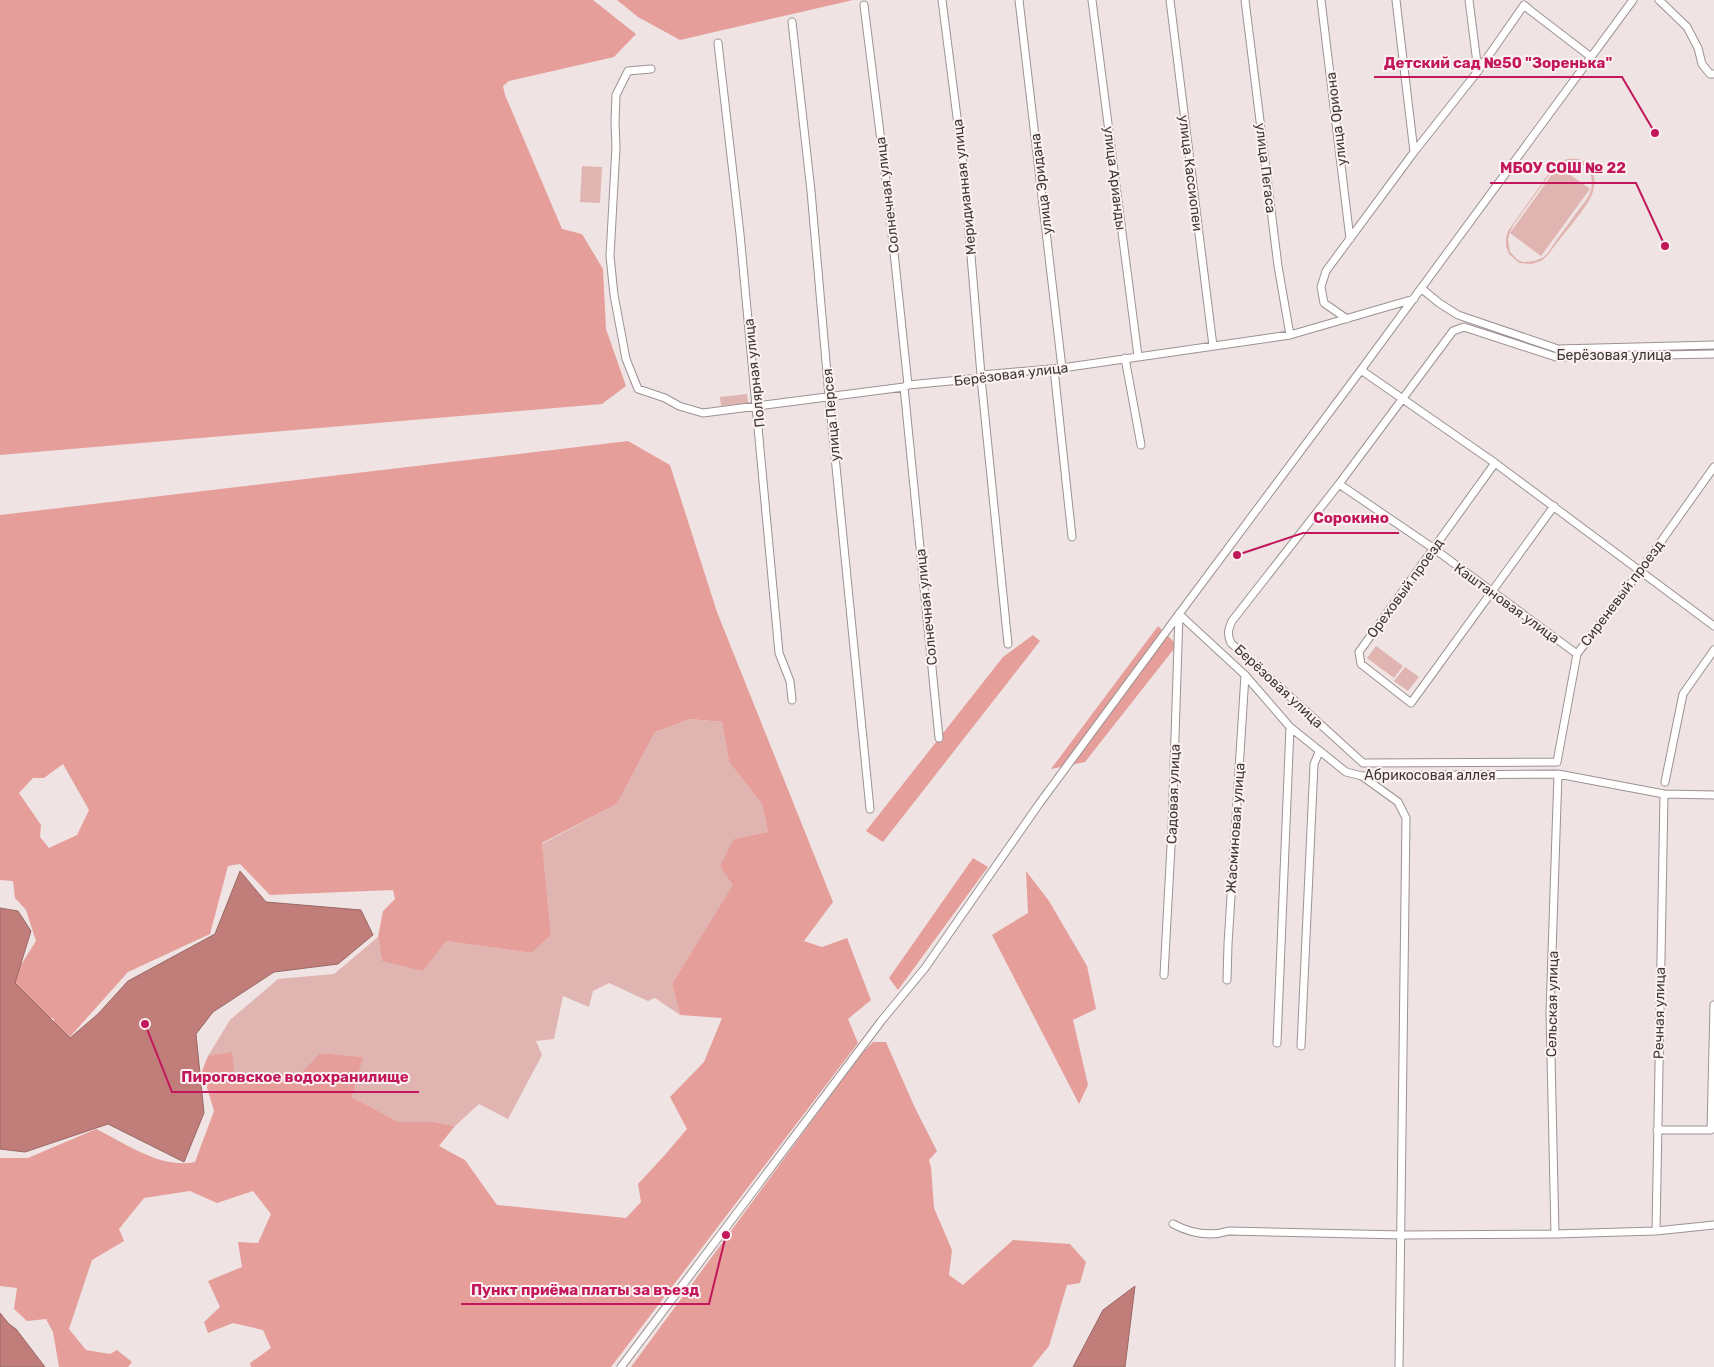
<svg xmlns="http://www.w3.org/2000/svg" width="1714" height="1367" font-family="Rubik,sans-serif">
  <rect width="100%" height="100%" fill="#efe4e3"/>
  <path fill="#e0b4b0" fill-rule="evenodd" d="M1568 159C1576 158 1583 159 1589 166 1597 174 1595 190 1590 199 1578 219 1561 236 1548 255L1541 261 1532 264 1519 263 1509 254 1506 246V237L1508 231 1555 165 1560 161ZM1572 162C1590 162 1595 178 1590 193 1587 200 1581 206 1577 212 1567 226 1556 240 1547 254L1542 258 1534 261 1523 262 1518 260 1510 252 1508 239 1510 232 1514 224 1553 170 1559 165Z
    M582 166 602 167 600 203 580 202Z
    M1558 166 1590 189 1541 256 1510 233Z
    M747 394 748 403 721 406 720 397Z
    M1376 646 1403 666 1394 678 1367 658Z
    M1405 667 1419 677 1408 691 1394 681Z
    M690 719 722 722 729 762 762 804 768 832 734 839V885L672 984 680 1015 655 998 648 1001 609 983 593 991 589 1007 563 996 554 1039 536 1041 542 1055 508 1119 479 1104 455 1126 434 1122H399L352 1097 362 1057 320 1053 296 1078 234 1081 208 1056 230 1020 278 979 334 974 378 937 382 961 446 941 532 953 551 935 542 844 617 804 655 732Z"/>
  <path fill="#e59e9a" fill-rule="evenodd" d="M0 0H593L636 34 614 57 509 81 503 86 505 95 562 229 582 234 603 269 606 329 626 386 602 404 0 455Z
    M617 0H853L680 40 638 17Z
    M628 441 670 465 717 612 833 902 804 941 822 947 847 938 871 1000 848 1019 858 1043 611 1367H251L250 1363 271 1348 263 1330 233 1323 208 1333 204 1322 220 1307 208 1281 242 1267 238 1242 258 1243 271 1214 253 1191 217 1203 190 1191 144 1198 119 1229 124 1241 92 1260 69 1329 86 1350 110 1354 117 1350 132 1362 128 1367H59L53 1332 46 1319 27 1321 14 1309 17 1288 0 1286V1158H28L96 1129C127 1144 160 1169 195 1162L214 1111 202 1071 208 1056 232 1052 235 1081 296 1078 320 1053 363 1057 352 1097 399 1122H434L455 1126 439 1146 465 1160 497 1205 626 1218 641 1202 638 1184 664 1156 687 1129 670 1097 704 1062 722 1018 680 1015 672 984 733 885 720 866 734 839 768 832 762 804 729 762 722 722 690 719 655 732 617 804 542 843 551 935 532 953 446 941 423 971 382 961 378 937 383 911 395 899 393 890 270 895 240 864 228 866 210 934 128 972 68 1039 60 1042 53 1018H39L14 986 19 968 36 941 26 910 15 898 13 881 0 880V515ZM63 764 89 810 77 835 49 848 40 837 41 825 19 793 33 778H44Z
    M1158 626 1177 645 1085 762 1051 769Z
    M1033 635 1040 641 883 842 866 831 1003 657Z
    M973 858 988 867 898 990 889 978Z
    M1026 871 1049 901 1087 966 1096 1009 1073 1020 1088 1085 1079 1104 992 935 1028 913Z
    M873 1042H886L915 1108 937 1151 929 1160 931 1167 934 1208 952 1250 949 1275 963 1285 1013 1240 1070 1244 1086 1262 1080 1283 1067 1285 1049 1346 1032 1367H631L861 1054Z"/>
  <path fill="#c17d79" stroke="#996865" d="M240 871 266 902 361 910 373 935 338 964 274 972 213 1012 196 1034 204 1113 184 1162 108 1124 25 1152 0 1149V908L18 911 31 931 15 983 70 1038 98 1014 128 981 215 934Z
    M1135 1286 1125 1367H1073L1103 1310Z
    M0 1313 9 1324 16 1329 45 1367H0Z"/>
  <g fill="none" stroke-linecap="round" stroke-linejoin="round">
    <defs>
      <path id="minor" d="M942 0 964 172 981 375
        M1019 0 1062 368
        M1092 0 1138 356
        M1170 0 1213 346
        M1245 0 1278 266 1290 335
        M1321 0 1350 239
        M1396 0 1414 152
        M1469 0 1478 71
        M1659 0 1687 27 1698 48 1702 64 1710 74H1714
        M864 5 889 205 908 385
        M792 22 811 191 829 396 870 809
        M718 43 740 234 779 653 790 681 792 700
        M651 69 628 71 616 95 615 123 616 147 610 256 614 295 626 359 638 389 665 398 679 406 703 413 904 387 908 385 981 378V375L1062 368 1290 335 1414 299
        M1421 288 1439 303 1458 315 1558 349 1714 345
        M1347 319 1324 303 1321 287 1326 271 1414 152 1478 71 1524 5 1531 11 1591 57
        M1714 354 1556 357 1464 327 1453 331 1339 484 1232 621C1228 630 1227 634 1231 643L1363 763 1557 762 1577 654 1640 571 1714 467
        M1125 358 1141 445
        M1054 369 1072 537
        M1361 370 1495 463 1714 626
        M981 378 1008 644
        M904 387 939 738
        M1495 463 1359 652 1361 664 1411 703 1554 506
        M1339 484 1433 548 1577 654
        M1179 614 1245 675 1290 727 1346 772 1362 776 1558 774 1664 794 1714 795
        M1362 776 1398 802 1406 818 1399 1367
        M1665 782 1683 694 1714 650
        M1164 975 1172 828 1179 614
        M1227 980 1228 944 1245 675
        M1277 1043 1290 727
        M1301 1046 1314 764 1319 752
        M1657 1130H1711L1714 1005
        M1173 1224C1190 1233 1209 1237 1229 1231L1402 1235 1555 1234 1656 1231 1714 1225
        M1656 1231 1664 794
        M1555 1234 1550 1012 1558 774
        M621 1367 882 1020 925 968 1039 804 1179 614 1361 370 1633 0"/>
    </defs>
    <use href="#minor" stroke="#9d9292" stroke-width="9"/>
    <use href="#minor" stroke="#fff" stroke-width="7"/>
  </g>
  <g text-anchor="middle" stroke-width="4" stroke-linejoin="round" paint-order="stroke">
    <g font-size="14" fill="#3c3837" stroke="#fdf2f1">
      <text transform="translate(1336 119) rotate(-97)" y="5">улица Ориона</text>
      <text transform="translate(1266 168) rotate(83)" y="5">улица Пегаса</text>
      <text transform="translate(1191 173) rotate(83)" y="5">улица Кассиопеи</text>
      <text transform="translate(1115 178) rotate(83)" y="5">улица Арианды</text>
      <text transform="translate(1041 184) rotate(-97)" y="5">улица Эридана</text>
      <text transform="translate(964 187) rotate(-96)" y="5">Меридианная улица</text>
      <text transform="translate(887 195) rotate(-97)" y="5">Солнечная улица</text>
      <text x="1614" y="360">Берёзовая улица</text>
      <text transform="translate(754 373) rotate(-96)" y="5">Полярная улица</text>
      <text transform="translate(1011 374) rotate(-7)" y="5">Берёзовая улица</text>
      <text transform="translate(831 415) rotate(-95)" y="5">улица Персея</text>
      <text transform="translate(1405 588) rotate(-54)" y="5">Ореховый проезд</text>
      <text transform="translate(1622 593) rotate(-53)" y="5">Сиреневый проезд</text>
      <text transform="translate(1507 603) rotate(36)" y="5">Каштановая улица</text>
      <text transform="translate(926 607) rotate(-96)" y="5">Солнечная улица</text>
      <text transform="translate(1279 686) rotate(43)" y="5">Берёзовая улица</text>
      <text x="1430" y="780">Абрикосовая аллея</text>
      <text transform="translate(1173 794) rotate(-88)" y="5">Садовая улица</text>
      <text transform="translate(1235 828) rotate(-86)" y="5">Жасминовая улица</text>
      <text transform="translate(1552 1004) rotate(-89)" y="5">Сельская улица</text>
      <text transform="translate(1659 1013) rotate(-89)" y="5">Речная улица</text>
    </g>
  </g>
  <path fill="none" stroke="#c2185b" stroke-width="2" d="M1655 133L1622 77H1374M1665 246L1636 183H1490M1237 555L1303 533H1399M145 1024L172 1092H419M726 1235L709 1304H461"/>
  <g fill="#c2185b" stroke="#fdf2f1" stroke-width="2">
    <circle cx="1655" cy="133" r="5"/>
    <circle cx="1665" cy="246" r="5"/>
    <circle cx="1237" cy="555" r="5"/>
    <circle cx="145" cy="1024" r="5"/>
    <circle cx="726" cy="1235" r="5"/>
  </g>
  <g font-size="15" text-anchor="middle" font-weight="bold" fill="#c2185b" stroke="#fdf2f1" stroke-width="4" stroke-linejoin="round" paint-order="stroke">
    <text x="1498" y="68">Детский сад №50 "Зоренька"</text>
    <text x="1563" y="173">МБОУ СОШ № 22</text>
    <text x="1351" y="523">Сорокино</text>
    <text x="295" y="1082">Пироговское водохранилище</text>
    <text x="585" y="1295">Пункт приёма платы за въезд</text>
  </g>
</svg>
